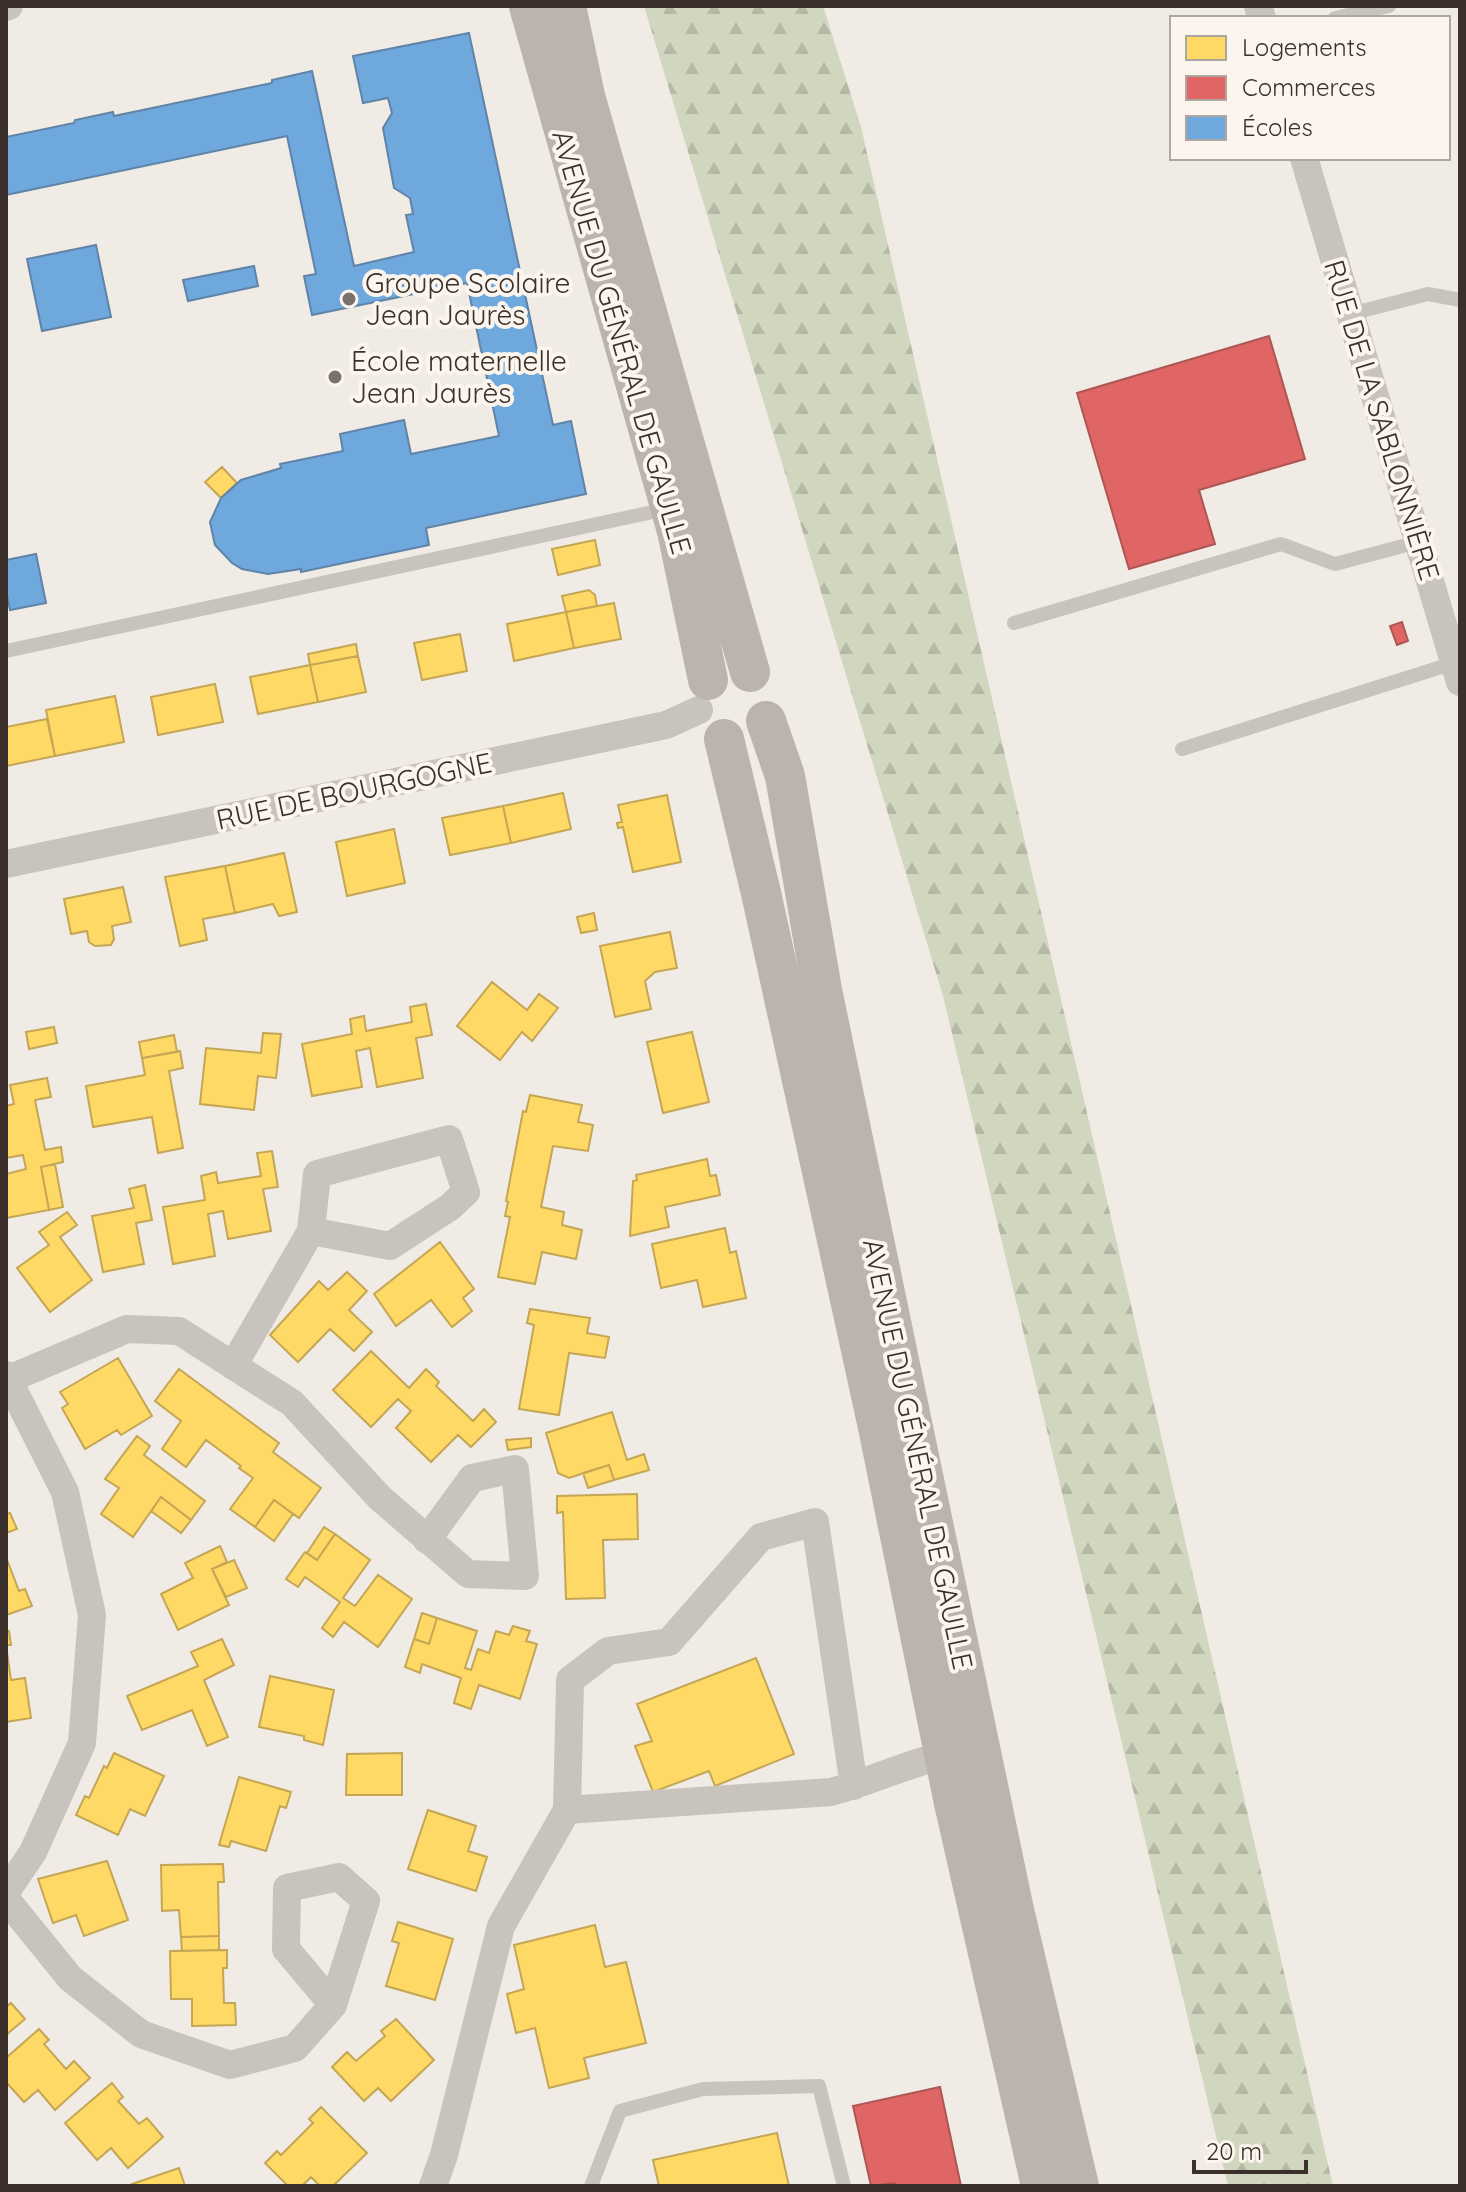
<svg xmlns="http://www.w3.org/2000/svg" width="1466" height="2192" font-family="Quicksand,sans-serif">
  <defs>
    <pattern id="forest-firs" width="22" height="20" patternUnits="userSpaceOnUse" patternTransform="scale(2)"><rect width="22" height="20" fill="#d1d6bf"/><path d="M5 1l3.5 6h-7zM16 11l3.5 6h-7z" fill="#b4b8a4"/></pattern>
  </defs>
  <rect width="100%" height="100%" fill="#f0ebe5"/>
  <path fill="url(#forest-firs)" d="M644 6H823L861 127 1333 2186H1228L943 996Z"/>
  <path fill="#ffd966" stroke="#c4a654" stroke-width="2" d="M222 467 237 483 221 498 205 482Z
    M595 540 600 565 558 575 552 549Z
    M589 590 595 595 597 606 566 612 562 596Z
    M614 603 621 639 574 648 566 612Z
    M566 612 574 648 514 661 507 624Z
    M460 634 467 671 422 680 414 643Z
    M356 644 358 656 310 665 308 654Z
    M358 656 366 692 318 702 310 665Z
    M310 665 318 702 258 714 250 677Z
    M215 684 223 722 158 735 151 697Z
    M115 696 124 742 55 756 46 710Z
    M47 719 55 756 6 766V727Z
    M563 793 571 829 511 843 503 806Z
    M667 795 681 862 633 872 623 827 618 828 617 823 622 822 618 805Z
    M503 806 511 843 450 855 442 818Z
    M394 829 405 883 347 896 336 842Z
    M284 853 297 912 279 916 273 904 235 913 225 866Z
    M225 866 235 913 203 919 207 940 180 946 165 877Z
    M123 887 131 922 112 926 114 939 111 945 95 946 89 942 87 931 71 934 64 899Z
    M594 913 597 930 581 933 577 917Z
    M670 932 677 968 655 972 645 981 651 1009 615 1017 600 946Z
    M492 982 527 1010 539 994 558 1008 532 1041 522 1032 500 1060 457 1026Z
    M426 1004 432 1035 416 1038 423 1078 377 1087 370 1048 356 1051 362 1087 312 1096 302 1044 352 1034 350 1019 364 1016 366 1031 412 1022 410 1007Z
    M54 1027 57 1043 29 1049 26 1032Z
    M692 1032 709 1102 663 1113 647 1042Z
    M263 1033 281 1034 276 1078 258 1076 254 1110 200 1104 206 1048 261 1053Z
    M174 1035 177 1052 142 1058 139 1042Z
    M180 1051 183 1068 169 1071 183 1148 158 1153 152 1117 93 1127 86 1086 145 1075 142 1058Z
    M47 1078 51 1097 35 1100 45 1150 61 1147 63 1162 41 1167 49 1210 6 1218V1174L26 1169 23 1155 6 1158V1106L14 1104 10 1085Z
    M530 1095 582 1105 578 1122 593 1125 588 1151 553 1146 541 1207 564 1212 562 1225 582 1230 576 1259 542 1252 535 1284 498 1277 510 1217 505 1216 508 1202 506 1201 523 1111 526 1112Z
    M272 1151 278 1187 263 1189 271 1231 228 1239 223 1211 208 1214 215 1256 173 1264 163 1207 205 1200 201 1176 216 1172 218 1183 261 1176 257 1153Z
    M707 1159 710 1176 716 1175 720 1195 665 1207 669 1227 630 1236 633 1181 637 1180 636 1175Z
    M55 1164 63 1207 49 1210 41 1167Z
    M145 1185 152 1220 136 1223 144 1264 103 1272 92 1216 134 1208 129 1189Z
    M67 1212 77 1225 60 1237 92 1280 50 1312 17 1268 49 1245 39 1232Z
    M725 1228 730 1253 736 1251 746 1298 703 1307 697 1280 661 1288 652 1244Z
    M440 1242 474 1289 463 1298 472 1311 452 1327 431 1300 396 1326 374 1294Z
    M347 1272 367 1291 349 1310 372 1332 354 1351 330 1329 298 1362 270 1335 319 1281 328 1290Z
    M530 1309 590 1318 587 1333 609 1337 605 1358 569 1353 559 1415 519 1409 534 1325 527 1323Z
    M371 1351 409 1388 426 1369 439 1382 436 1386 473 1421 484 1409 496 1422 471 1447 458 1435 431 1462 396 1428 411 1411 398 1399 371 1427 333 1390Z
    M118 1358 152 1416 121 1435 117 1430 85 1449 62 1408 68 1404 60 1392Z
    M179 1369 279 1443 273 1452 321 1488 299 1518 274 1500 255 1527 230 1509 253 1478 239 1468 241 1466 206 1440 186 1467 162 1449 181 1421 155 1401Z
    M612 1412 627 1460 644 1454 649 1470 614 1480 609 1465 569 1478 558 1473 546 1433Z
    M137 1436 150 1446 144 1455 205 1501 191 1520 161 1497 133 1537 101 1514 119 1488 105 1479Z
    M531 1438V1447L508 1450 506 1440Z
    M609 1465 614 1480 588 1488 583 1473Z
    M637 1494 638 1539 603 1540 605 1598 566 1599 563 1512 557 1513V1496Z
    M161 1497 191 1520 181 1533 151 1511Z
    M274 1500 293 1514 274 1541 255 1527Z
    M10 1513 17 1529 6 1533V1514Z
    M324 1527 335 1534 317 1560 307 1553Z
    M335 1534 370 1560 343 1598 355 1606 378 1575 412 1599 378 1647 344 1622 333 1637 322 1628 340 1602 305 1577 298 1587 286 1579 305 1552 317 1560Z
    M220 1546 227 1562 212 1569 229 1605 178 1630 161 1594 193 1578 185 1563Z
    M6 1557 19 1591 25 1589 32 1606 6 1615Z
    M234 1560 247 1588 226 1597 212 1569Z
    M422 1613 437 1618 429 1644 414 1639Z
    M437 1618 477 1631 465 1668 471 1670 478 1649 489 1653 496 1631 509 1635 513 1626 530 1631 526 1641 537 1644 520 1699 479 1685 471 1709 454 1703 461 1678 422 1664 420 1673 405 1667 414 1639 429 1644Z
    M6 1631H9L11 1645H6L11 1680 25 1678 31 1718 6 1722Z
    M222 1639 234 1665 204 1680 228 1737 207 1746 192 1710 142 1730 127 1696 198 1666 191 1652Z
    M756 1658 794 1754 715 1786 709 1771 653 1792 635 1746 652 1741 637 1704Z
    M270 1676 334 1690 323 1745 304 1740V1736L259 1727Z
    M114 1753 164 1776 145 1816 130 1809 118 1835 76 1815 85 1796 89 1798 104 1766 107 1768Z
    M402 1753V1795H346L347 1754Z
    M239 1777 291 1792 286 1808 280 1806 266 1851 231 1841 229 1847 219 1845Z
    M428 1810 476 1826 468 1851 487 1857 476 1891 408 1869Z
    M107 1861 128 1920 84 1936 76 1915 53 1923 38 1879Z
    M223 1864 224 1882H218L219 1936 181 1937 179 1910 162 1911 161 1865Z
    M398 1922 453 1939 435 2000 386 1986 399 1943 392 1941Z
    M595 1925 605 1967 626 1962 646 2043 584 2058 589 2078 549 2088 535 2028 516 2033 507 1994 524 1989 514 1945Z
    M219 1936V1950L182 1951 181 1937Z
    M227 1950V1968H223L224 2003H235L236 2025 192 2026V1999H171L170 1951Z
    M11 2003 25 2019 6 2035V2007Z
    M396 2019 434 2060 391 2101 378 2088 364 2101 332 2067 347 2052 356 2061 385 2036 381 2031Z
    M39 2029 49 2040 44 2044 66 2069 74 2061 90 2078 55 2110 38 2090 24 2102 6 2082V2058Z
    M112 2083 123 2097 118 2101 139 2124 147 2118 163 2137 128 2168 111 2148 97 2160 65 2123Z
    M321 2107 367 2153 333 2186H320L311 2177 302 2186H288L265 2163 277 2151 281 2155 313 2123 309 2119Z
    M777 2133 789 2186H659L653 2160Z
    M179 2168 185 2186H132V2184Z"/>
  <path fill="#e06666" stroke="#ae5654" stroke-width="2" d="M1269 336 1305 459 1199 490 1215 544 1129 569 1077 393Z
    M1402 622 1408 641 1397 645 1390 626Z
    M940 2087 961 2186H899L894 2183 871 2186 853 2106Z"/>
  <path fill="#6fa8dc" stroke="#5f84a7" stroke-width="2" d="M469 33 553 425 571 421 586 494 426 528 429 545 301 572V569L268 574 242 569 232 563 215 545 210 522 221 498 241 480 281 468 280 464 343 451 340 434 404 420 411 454 499 436 467 283 312 315 304 276 316 274 287 136 6 195V137L74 123 75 120 113 112 114 116 272 83V80L312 71 354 266 414 252 406 215 413 214 410 198 394 188 383 128 392 113 388 98 363 103 353 56Z
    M96 245 111 317 42 331 27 259Z
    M254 266 258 286 188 301 183 280Z
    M36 554 46 603 10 610 6 590V560Z"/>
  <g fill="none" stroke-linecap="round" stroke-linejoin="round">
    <path stroke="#c9c3be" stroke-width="14" d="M1335 18 1389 6
      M1350 314 1428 294 1460 300
      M1014 623 1281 544 1335 564 1418 542
      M6 651 667 509
      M1182 749 1454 663
      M591 2186 620 2111 703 2089 819 2086 844 2186"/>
    <path stroke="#c9c3be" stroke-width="28" d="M1258 6 1262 18
      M6 7 9 6
      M1304 158 1460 682
      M6 864 666 725 699 710
      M233 1366 311 1231 390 1246 450 1207 466 1192 449 1139 317 1174 311 1231
      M6 1375 65 1492 92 1615 82 1743 33 1852 6 1892
      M9 1379 127 1329 179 1331 292 1403 380 1498 468 1574 525 1576 515 1469 472 1478 427 1540
      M567 1810 570 1680 608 1651 669 1642 761 1537 815 1522 854 1786
      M6 1899 70 1978 141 2034 230 2065 295 2048 333 2005 366 1901 339 1877 287 1888 286 1949 333 2005
      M433 2186 444 2155 501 1926 567 1810 831 1792C870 1782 906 1764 945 1755"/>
    <path stroke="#bab3ae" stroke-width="40" d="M529 6 677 531 708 680
      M566 6 585 96 750 672
      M766 721 785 776 822 990 911 1418 1014 1910 1079 2186
      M724 739 761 893 878 1427 954 1803 1041 2186"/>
  </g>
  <g fill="#7a716c" stroke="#fbf5ee" stroke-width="3">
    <circle cx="349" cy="299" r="8"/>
    <circle cx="335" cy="377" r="8"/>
  </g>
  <g text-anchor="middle" stroke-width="8" stroke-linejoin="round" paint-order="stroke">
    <g font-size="28" fill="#3b302b" stroke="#fbf5ee" text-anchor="start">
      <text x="365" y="293">Groupe Scolaire<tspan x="365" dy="32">Jean Jaurès</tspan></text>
      <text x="351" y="371">École maternelle<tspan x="351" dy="32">Jean Jaurès</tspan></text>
    </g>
    <g font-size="28" fill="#3b302b" stroke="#fbf5ee">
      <text transform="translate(622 342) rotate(74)" y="10">AVENUE DU GÉNÉRAL DE GAULLE</text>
      <text transform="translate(1382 420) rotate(73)" y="10">RUE DE LA SABLONNIÈRE</text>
      <text transform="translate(354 791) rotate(-12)" y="10">RUE DE BOURGOGNE</text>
      <text transform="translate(918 1454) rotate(78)" y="10">AVENUE DU GÉNÉRAL DE GAULLE</text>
    </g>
  </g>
  <rect width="1466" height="2192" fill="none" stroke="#3b302b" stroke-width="16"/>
  <rect x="1170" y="16" width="280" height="144" fill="#fbf5ee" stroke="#aea6a0" stroke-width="2"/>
  <rect x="1186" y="36" width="40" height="24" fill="#ffd966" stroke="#aea6a0" stroke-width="2"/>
  <text x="1242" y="56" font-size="24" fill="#3b302b">Logements</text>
  <rect x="1186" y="76" width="40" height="24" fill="#e06666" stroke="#aea6a0" stroke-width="2"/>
  <text x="1242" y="96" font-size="24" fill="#3b302b">Commerces</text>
  <rect x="1186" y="116" width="40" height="24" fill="#6fa8dc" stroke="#aea6a0" stroke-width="2"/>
  <text x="1242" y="136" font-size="24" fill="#3b302b">Écoles</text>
  <path d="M1194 2160v12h112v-12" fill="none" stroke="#3b302b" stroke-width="4"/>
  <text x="1206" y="2160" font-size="24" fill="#3b302b" stroke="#fbf5ee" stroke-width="6" paint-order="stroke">20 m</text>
</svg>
